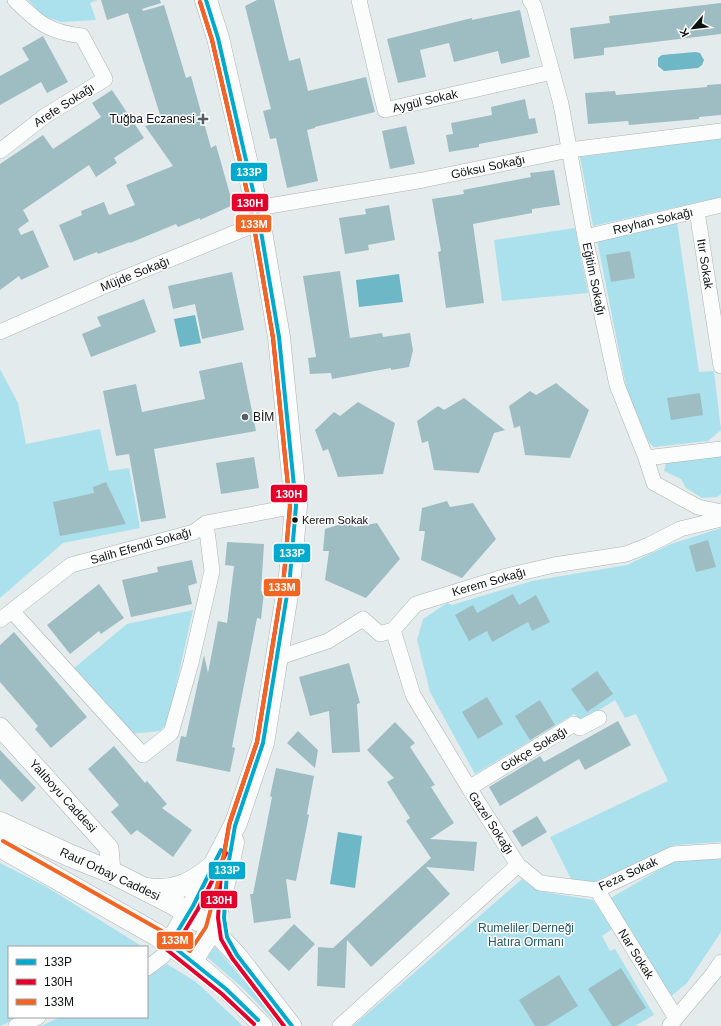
<svg xmlns="http://www.w3.org/2000/svg" width="721" height="1026" font-family="Helvetica,sans-serif">
  <rect width="100%" height="100%" fill="#e4ebec"/>
  <path fill="#aae1ec" d="M28 0H98L90 3 96 20 61 22 43 16Z
    M721 138V197L593 226 580 157Z
    M677 222 699 372 714 371 721 430 708 441 654 447 649 443 627 391 597 240Z
    M575 228 588 293 502 301 494 240Z
    M0 369 18 403 26 444 100 429 109 471 129 468 140 528 63 543 0 598Z
    M721 457V494L717 497 702 498 686 488 681 479 664 471 667 460Z
    M721 528V842L676 845 594 882 572 881 550 837 668 781 636 714 625 718 615 700 582 721 574 714 475 774 430 692 417 640 423 619 447 603 452 605 532 581 627 565 671 544Z
    M193 610 168 722 160 731 130 734 73 669 127 624Z
    M721 859V932L687 983 670 997 609 899 674 861Z
    M0 863 45 886 143 947H9V1017H21L0 1026Z
    M522 879 538 891 593 900 612 929 602 936 610 951 615 949 654 1015 635 1026H353Z
    M215 947 283 1026H279L244 989 207 957Z
    M167 964 196 982 243 1026H41L61 1017H147V977Z"/>
  <path fill="#6eb7c6" d="M695 52 700 53 704 60 702 65 698 68 664 71 658 66V58L662 55Z
    M399 274 403 302 359 307 356 280Z
    M195 315 201 343 180 347 174 319Z
    M338 832 362 836 355 888 330 884Z"/>
  <path fill="#9ebdc3" d="M101 0H160L161 3 142 9 143 11 164 5 186 78 191 76 211 148 216 145 233 205 200 220V218L178 227 176 224 130 243V242L98 254 97 252 74 261 59 225 82 215 81 211 104 202 109 215 135 205 126 185 173 166 145 126 162 121 128 13 107 20Z
    M257 0H274L289 61 300 58 308 91 366 77 375 112 315 127V128L307 130 318 181 287 188 276 138 270 139 263 111 271 109 245 6Z
    M721 3V34L604 48V55L574 59 570 28 610 23 609 16Z
    M520 10 530 57 501 64 498 51 454 62 449 43 420 50 426 77 398 83 387 39 472 18V20Z
    M43 36 68 82 47 93 41 82 0 105V76L29 60 22 48Z
    M721 84V115L699 117V119L629 125 628 121 588 124 585 93 615 91 616 95 707 87V85Z
    M112 90 144 138 114 158 117 163 96 177 89 165 23 210 29 221 18 229 21 235 33 230 49 267 21 280 19 276 0 290V164L43 135 53 149 101 117 92 103Z
    M525 99 529 119 535 118 538 133 479 144V147L449 152 446 135 453 134 451 123 492 115 491 107Z
    M406 126 415 164 390 169 382 131Z
    M554 170 560 205 532 209V213L473 224 484 303 446 308 438 252 441 251 432 199 464 194 463 190 531 177 530 173Z
    M389 205 395 240 368 245 369 250 345 254 339 218 366 214 365 209Z
    M630 251 635 278 611 282 606 255Z
    M340 271 350 338 382 333 383 337 410 333 413 350 409 367 391 370V368L332 379 331 373 310 374 308 358 316 357 303 276Z
    M232 272 244 330 202 339 195 304 173 309 168 286Z
    M144 299 156 332 91 357 82 334 101 326 97 317Z
    M242 362 256 431 154 449 166 518 141 522 129 454 116 456 103 391 136 384 142 412 205 399 199 371Z
    M556 383 589 410 570 458 525 455 520 426 514 428 509 406 530 391 536 395Z
    M700 393 703 415 671 420 667 398Z
    M464 398 505 430 494 433 479 473 434 470 428 441 422 443 417 421 438 406 444 410Z
    M358 402 395 423 383 474 338 477 328 449 323 451 315 430 334 412 340 416Z
    M254 457 259 488 221 494 216 463Z
    M106 482 126 524 60 536 53 502 94 493 93 487Z
    M447 501 450 507 473 503 496 539 462 578 421 560 425 531H419L422 508Z
    M351 521 354 527 377 523 400 559 366 598 325 580 329 551H323L325 529Z
    M708 540 716 567 696 572 689 546Z
    M227 542 264 544 261 591 264 592 261 619 257 618 232 747 235 748 230 772 176 761 181 736 186 737 204 655 208 673 218 621 227 623 234 566 225 565Z
    M192 560 197 583 188 586 192 604 131 617 122 580 158 572 157 567Z
    M99 584 124 618 101 634 99 631 70 654 47 625Z
    M513 594 519 605 536 595 550 622 532 631 528 622 492 642 487 631 469 641 455 615 473 605 477 613Z
    M14 632 87 717 51 748 35 729 38 726 0 682V645Z
    M349 663 360 703 357 704 360 752 332 753 329 711 310 716 299 677Z
    M597 671 613 694 587 712 571 689Z
    M487 697 503 724 478 739 462 712Z
    M540 700 555 725 530 740 515 716Z
    M618 721 631 745 585 770 579 759 500 806 489 787 540 756 544 762Z
    M395 722 415 743 410 747 435 785 431 787 454 823 430 839 477 842 474 871 426 867 450 894 371 967 347 940 345 988 317 986 318 947 333 948 431 858 406 821 410 818 387 782 394 778 367 750Z
    M298 731 318 750 315 768 287 743Z
    M114 746 145 783 147 781 167 804 162 808 192 830 173 857 137 830 131 835 111 812 119 805 88 769Z
    M0 750 36 788 22 802 0 779Z
    M276 768 314 776 307 814 309 815 296 881 286 879 291 918 254 923 250 894H253L272 797 270 796Z
    M537 816 547 832 522 847 512 831Z
    M294 924 315 944 289 971 268 951Z
    M621 968 646 1008 617 1026H612L588 989Z
    M559 975 578 1006 546 1026H535L519 1000Z"/>
  <g fill="none" stroke-linecap="round" stroke-linejoin="round">
    <defs>
      <path id="minor" d="M359 0 385 110 552 72
        M530 0 534 6 561 104 585 237 617 385 646 458 654 483 698 507 721 512
        M0 151 45 116 105 79 82 36C49 32 38 23 15 0
        M697 211 721 366
        M585 237 721 205
        M0 332 107 285 254 225 257 208 423 180 569 150 721 131
        M646 458 721 449
        M12 611 143 755 171 733 191 663 212 571 206 523
        M0 620 71 565 194 532 206 523 296 506
        M393 630 413 695 469 788 518 865 540 883 597 890 673 854 721 851
        M277 658 328 641 363 619 380 634 393 630 416 604 507 576 554 565 626 554 649 545 680 529 721 519
        M469 788 574 724 580 728 599 718
        M597 890 676 1018
        M147 968 163 956 170 944
        M670 1025 713 974 721 962
        M16 1026 38 1017
        M340 1026 518 865"/>
      <path id="tertiary" d="M0 727 109 848 111 872
        M212 929 237 955 292 1026
        M192 960 226 989 263 1026"/>
      <path id="primary" d="M0 823 71 856 111 872 174 904 200 921
        M0 846 157 935 192 960 212 929 227 872 233 842
        M148 889C173 893 192 884 211 868
        M170 944 193 906 236 823 263 743 290 576 296 506 279 337 257 208 218 38 206 0"/>
    </defs>
    <use href="#minor" stroke="#aeb3b4" stroke-width="16"/>
    <use href="#tertiary" stroke="#aeb3b4" stroke-width="20"/>
    <use href="#primary" stroke="#aeb3b4" stroke-width="23"/>
    <use href="#minor" stroke="#fbfcfc" stroke-width="15"/>
    <use href="#tertiary" stroke="#fbfcfc" stroke-width="19"/>
    <use href="#primary" stroke="#fbfcfc" stroke-width="22"/>
    <defs>
      <path id="bus-1" d="M206 0 218 38 257 208 279 337 296 506 290 576 263 743 235 826 227 872 224 918 227 937 237 955 292 1026
        M170 944 193 906 221 850
        M170 944 226 989 258 1020"/>
      <path id="bus-2" d="M200 2 212 40 251 209 273 338 290 506 284 575 257 742 229 825 221 871 218 918 221 939 232 958 284 1026
        M175 947 198 909 226 853
        M166 949 222 994 254 1024"/>
      <path id="bus-3" d="M3 841 160 930 190 951 206 927 221 871 230 821 257 742 284 575 290 506 273 338 251 209 212 40 200 2"/>
    </defs>
    <use href="#bus-1" stroke="#fff" stroke-width="7"/>
    <use href="#bus-2" stroke="#fff" stroke-width="7"/>
    <use href="#bus-3" stroke="#fff" stroke-width="7"/>
    <use href="#bus-1" stroke="#00a9ce" stroke-width="4"/>
    <use href="#bus-2" stroke="#e4002b" stroke-width="4"/>
    <use href="#bus-3" stroke="#f26522" stroke-width="4"/>
  </g>
  <g fill="#585e5f" stroke="#fff" stroke-width="1.5">
    <path d="M201 113h4v4h4v4h-4v4h-4v-4h-4v-4h4z"/>
    <circle cx="245" cy="417" r="4"/>
  </g>
  <circle fill="#0d1213" stroke="#fff" stroke-width="1.5" cx="295" cy="520" r="3.5"/>
  <g text-anchor="middle" stroke-width="3" stroke-linejoin="round" paint-order="stroke">
    <g font-size="11" fill="#0d1213" stroke="#fff" text-anchor="start">
      <text x="302" y="524">Kerem Sokak</text>
    </g>
    <g font-size="12" fill="#0d1213" stroke="#fff">
      <text transform="translate(425 101) rotate(-13)" y="4">Aygül Sokak</text>
      <text transform="translate(64 105) rotate(-33)" y="4">Arefe Sokağı</text>
      <text transform="translate(488 167) rotate(-12)" y="4">Göksu Sokağı</text>
      <text transform="translate(653 221) rotate(-13)" y="4">Reyhan Sokağı</text>
      <text transform="translate(705 264) rotate(81)" y="4">Itır Sokak</text>
      <text transform="translate(135 274) rotate(-22)" y="4">Müjde Sokağı</text>
      <text transform="translate(594 279) rotate(78)" y="4">Eğitim Sokağı</text>
      <text transform="translate(141 546) rotate(-16)" y="4">Salih Efendi Sokağı</text>
      <text transform="translate(489 582) rotate(-16)" y="4">Kerem Sokağı</text>
      <text transform="translate(534 749) rotate(-31)" y="4">Gökçe Sokağı</text>
      <text transform="translate(63 796) rotate(48)" y="4">Yalıboyu Caddesi</text>
      <text transform="translate(491 823) rotate(57)" y="4">Gazel Sokağı</text>
      <text transform="translate(110 874) rotate(25)" y="4">Rauf Orbay Caddesi</text>
      <text transform="translate(628 874) rotate(-25)" y="4">Feza Sokak</text>
      <text transform="translate(636 954) rotate(58)" y="4">Nar Sokak</text>
    </g>
    <g font-size="12" fill="#0d1213" stroke="#fff" text-anchor="end">
      <text x="195" y="123">Tuğba Eczanesi</text>
      <text x="253" y="421" text-anchor="start">BİM</text>
    </g>
    <g font-size="12" fill="#215964" stroke="#fff">
      <text x="526" y="932">Rumeliler Derneği<tspan x="526" dy="14">Hatıra Ormanı</tspan></text>
    </g>
  </g>
  <g stroke="#fff" stroke-width="1.5">
    <rect x="230" y="162" width="38" height="20" rx="4" fill="#00a9ce"/>
    <rect x="231" y="193" width="38" height="19" rx="4" fill="#e4002b"/>
    <rect x="235" y="214" width="37" height="19" rx="4" fill="#f26522"/>
    <rect x="270" y="484" width="38" height="19" rx="4" fill="#e4002b"/>
    <rect x="273" y="543" width="38" height="20" rx="4" fill="#00a9ce"/>
    <rect x="263" y="578" width="38" height="19" rx="4" fill="#f26522"/>
    <rect x="208" y="861" width="38" height="19" rx="4" fill="#00a9ce"/>
    <rect x="200" y="890" width="38" height="19" rx="4" fill="#e4002b"/>
    <rect x="156" y="931" width="38" height="19" rx="4" fill="#f26522"/>
  </g>
  <g font-size="11" text-anchor="middle" font-weight="bold" fill="#fff">
    <text x="249" y="176">133P</text>
    <text x="250" y="207">130H</text>
    <text x="254" y="228">133M</text>
    <text x="289" y="498">130H</text>
    <text x="292" y="557">133P</text>
    <text x="282" y="591">133M</text>
    <text x="227" y="874">133P</text>
    <text x="219" y="904">130H</text>
    <text x="175" y="944">133M</text>
  </g>
  <rect x="8" y="946" width="140" height="72" fill="#ffffff" stroke="#9ea0a1"/>
  <rect x="16" y="959" width="20" height="6" fill="#00a9ce" stroke="#9ea0a1"/>
  <text x="44" y="966" font-size="12" fill="#0d1213">133P</text>
  <rect x="16" y="979" width="20" height="6" fill="#e4002b" stroke="#9ea0a1"/>
  <text x="44" y="986" font-size="12" fill="#0d1213">130H</text>
  <rect x="16" y="999" width="20" height="6" fill="#f26522" stroke="#9ea0a1"/>
  <text x="44" y="1006" font-size="12" fill="#0d1213">133M</text>
  <g transform="translate(693 28) rotate(242)" stroke="#ffffff" stroke-width="3" paint-order="stroke">
  <path d="M0-3L7 15L0 10L-7 15Z" fill="#0d1213"/>
  <text y="-6" font-size="11" font-weight="bold" text-anchor="middle" fill="#0d1213">K</text>
  </g>
</svg>
